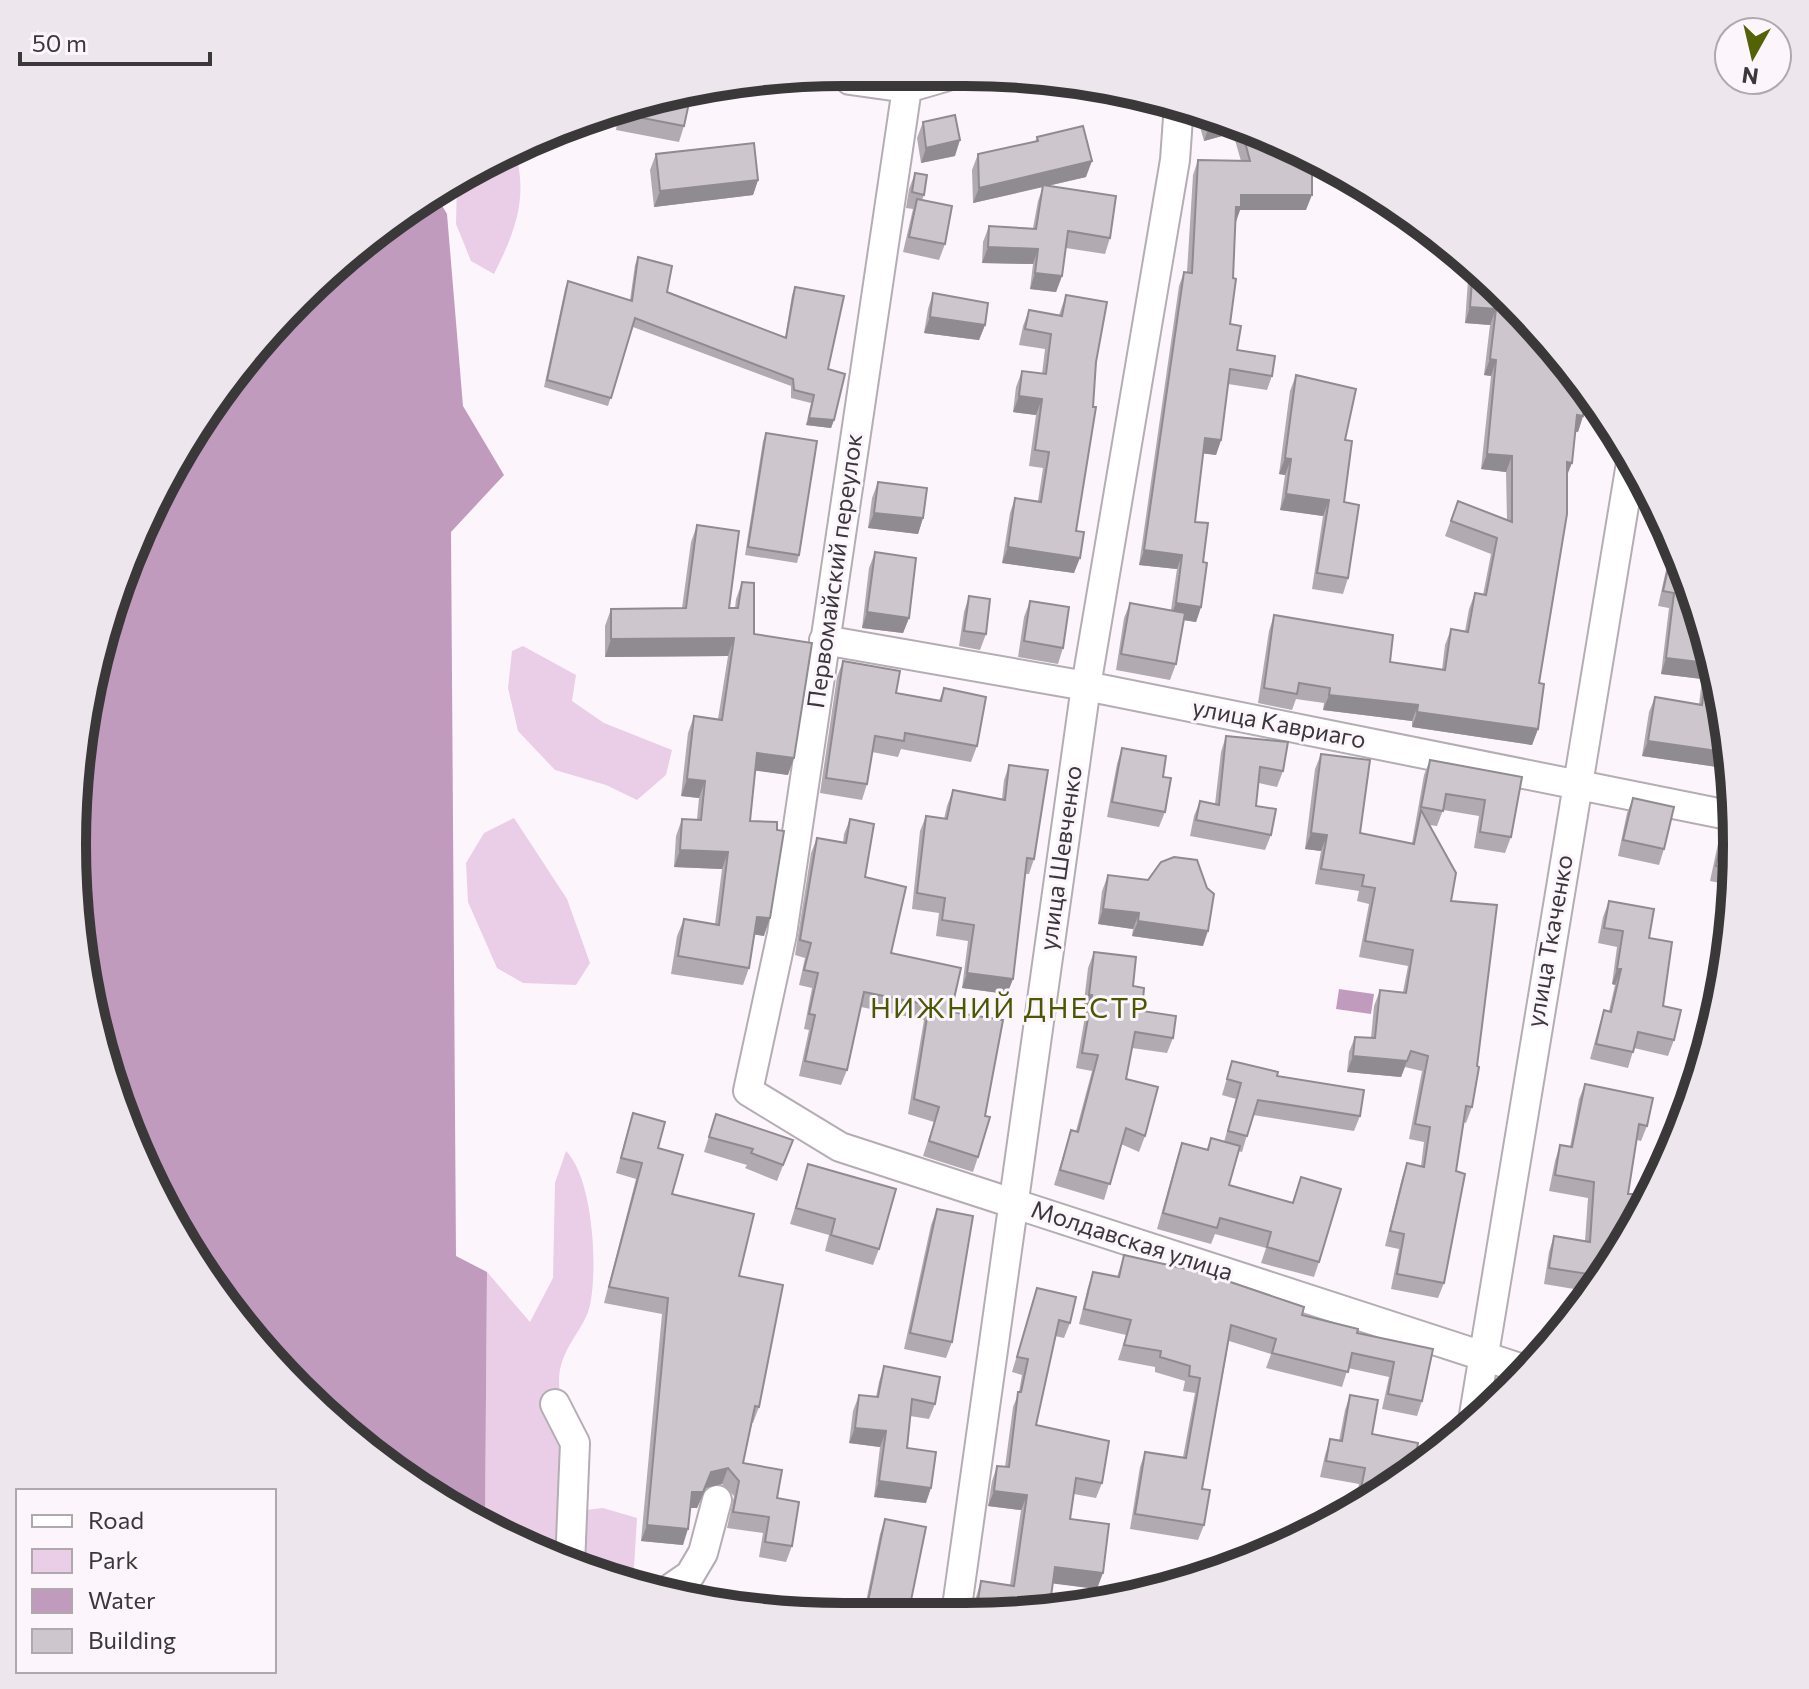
<svg xmlns="http://www.w3.org/2000/svg" width="1809" height="1689" font-family="Commissioner,sans-serif">
  <rect width="100%" height="100%" fill="#fdf5fc"/>
  <path fill="#eacde7" d="M514 148C529 196 516 230 494 274L471 261 456 224 457 180Z
    M523 646 576 675 572 701 604 723 672 750 666 775 637 800 606 785 555 770 518 731 508 688 512 651Z
    M514 818 567 899 590 963 576 985 523 983 497 968 468 902 466 863 484 833Z
    M566 1151C593 1178 598 1267 590 1305 585 1330 558 1349 559 1383 560 1425 572 1470 578 1511L603 1508 637 1518 633 1584 549 1558 485 1524 487 1272 530 1322 553 1278 555 1183Z"/>
  <path fill="#c19bbe" d="M435 194 447 214 463 406 504 475 451 532 456 1256 487 1272 485 1524 415 1487 298 1390 176 1231 113 1093 79 946 74 794 98 644 175 459 263 335 374 232Z
    M1339 989 1374 994 1371 1014 1336 1009Z"/>
  <g fill="none" stroke-linecap="round" stroke-linejoin="round">
    <defs>
      <path id="minor" d="M850 80 907 88 945 77
        M907 88 782 934 748 1091 840 1147 1526 1370
        M824 640 1086 686 1733 816
        M555 1404 575 1443 570 1565
        M1472 1427 1632 457
        M664 1593 690 1575 703 1553 717 1500
        M956 1614 1086 686 1175 160 1179 104"/>
    </defs>
    <use href="#minor" stroke="#b4adb3" stroke-width="32"/>
    <use href="#minor" stroke="#fff" stroke-width="28"/>
  </g>
  <path fill="#b1aab0" d="M671 95 684 126 679 142 616 130 619 112Z
    M1199 111 1285 144 1306 210H1240L1235 222 1230 324 1237 350 1272 376 1267 390 1228 384 1221 440 1216 455 1203 453 1195 522 1203 562 1201 607 1196 622 1184 620 1176 664 1170 680 1116 670 1124 618 1130 603 1171 610 1177 569 1139 565 1179 286 1184 272H1187L1193 175 1198 160 1241 161 1233 133 1204 141 1197 116Z
    M923 122 955 156 921 163 917 138Z
    M1037 137 1086 177 1048 186 1110 238 1105 254 1066 248 1062 276 1056 292 1030 289 1033 264 982 263 983 242 989 226 1033 228 1038 201 1043 187 973 203 972 170 978 154 1035 142Z
    M656 154 758 180 753 195 654 207 650 170Z
    M915 173 924 195 922 200 945 244 939 260 903 252 913 209 906 208 909 189Z
    M638 257 667 292 785 338 792 295 795 287 828 369 834 420 831 428 806 425 811 403 791 398V386L633 327 608 406 544 387 565 289 568 281 630 300 635 265Z
    M1473 267 1545 335 1583 416 1578 432 1575 431 1567 476 1539 683 1538 729 1532 745 1412 727V721L1323 710 1324 703 1296 699 1292 710 1258 703 1269 631 1274 615 1390 662 1442 670 1445 645 1451 629 1465 631 1469 609 1475 593 1483 595 1491 554 1445 536 1458 501 1507 520 1506 472 1481 469 1491 376 1484 375 1490 325 1465 323 1468 280Z
    M933 293 985 325 979 340 924 333 928 309Z
    M1066 295 1096 362 1076 531 1074 573 1002 563 1010 513 1015 498 1038 501 1043 468 1029 466 1036 415 1013 412 1016 387 1022 371 1042 374 1045 349 1019 345 1023 326 1029 310 1059 315Z
    M1296 375 1345 440 1344 502 1348 578 1343 594 1312 589 1323 516 1280 510 1285 475 1279 474 1290 391Z
    M766 433 799 555 797 563 745 555 763 441Z
    M878 482 923 518 918 534 868 528 872 498Z
    M697 525 729 608H735L736 599 742 582 788 775 755 770 750 821 764 936 754 934 749 968 743 985 671 974 677 936 684 919 715 924 722 869 674 867 676 836 682 819H697L699 798 681 796 688 733 694 716 718 719 728 656 605 657V626L611 609 682 608 691 542Z
    M1672 543 1696 596 1694 622 1730 743 1731 769 1642 756 1649 712 1655 697 1699 705 1702 679 1661 674 1669 608 1658 606Z
    M875 552 909 618 903 633 862 628 869 568Z
    M969 596 986 634 980 650 959 646 964 612Z
    M1030 601 1063 648 1058 664 1018 657 1024 617Z
    M843 661 896 693 939 701 944 688 977 746 971 762 901 749 898 757 872 752 867 784 862 800 820 793 837 677Z
    M1226 736 1283 771 1277 787 1259 783 1256 806 1271 835 1265 850 1190 836 1194 816 1200 801 1215 804 1221 752Z
    M1122 748 1163 777 1165 812 1159 827 1107 817 1117 764Z
    M1321 754 1360 833 1412 843 1424 775 1430 760 1522 777 1511 837 1505 853 1474 848 1479 816 1443 810 1437 826 1429 825 1451 901 1472 1107 1466 1123 1463 1122 1456 1171 1444 1283 1438 1298 1391 1289 1399 1249 1385 1246 1402 1178 1407 1163 1421 1166 1424 1142 1409 1139 1422 1071 1405 1067 1401 1077 1347 1072 1349 1052 1355 1037 1371 1038 1374 1006 1380 990 1403 992 1408 966 1359 957 1369 904 1357 901 1359 891 1315 884 1321 851 1305 849 1315 769Z
    M1009 765 1034 859 1029 874H1025L1013 979 1007 994 962 988 968 941 936 936 939 913 912 909 920 831 926 816 944 819 947 806 953 790 1002 799 1004 780Z
    M1633 798 1664 849 1659 865 1618 856 1627 813Z
    M1726 818 1733 820 1735 886 1710 881 1720 834Z
    M850 819 865 877 891 953 951 1012 978 1157 973 1172 923 1156 934 1122 908 1114 924 1020 861 1007 847 1070 841 1085 799 1076 809 1030 804 1029 812 988 799 985 805 958 795 955 811 853 817 838 843 843 844 834Z
    M1108 875 1203 946 1132 936 1133 929 1098 924 1102 891Z
    M1609 901 1649 938 1663 1006 1674 1040 1668 1056 1634 1048 1628 1068 1590 1059 1599 1026 1604 1010 1609 1011 1615 985 1612 984 1617 947 1598 943 1603 917Z
    M1094 952 1133 986 1142 1011 1173 1038 1167 1053 1132 1048 1126 1079 1145 1136 1139 1152 1121 1144 1104 1200 1054 1185 1071 1130 1076 1131 1092 1071 1076 1068 1086 1011 1083 1010 1088 968Z
    M1232 1061 1277 1076 1360 1116 1354 1131 1253 1115 1242 1152 1238 1151 1229 1185 1292 1203 1301 1177 1319 1262 1314 1277 1261 1263 1266 1248 1215 1234 1211 1244 1157 1229 1177 1158 1182 1143 1207 1149 1211 1138 1224 1142 1236 1099 1222 1095Z
    M1585 1084 1647 1126 1641 1141 1637 1140 1628 1194 1630 1230 1592 1292 1544 1284 1549 1252 1554 1236 1585 1241 1588 1198 1549 1191 1555 1161 1560 1145 1570 1147 1579 1099Z
    M633 1113 658 1148 672 1194 739 1276 759 1407 753 1423H752L743 1463 777 1498 792 1546 786 1562 759 1557 763 1533 727 1528 734 1496 722 1484 706 1488 697 1508H690L683 1545 641 1541 662 1314 604 1303 636 1179 616 1173 628 1129Z
    M716 1114 793 1140 777 1181 745 1168 747 1165 704 1152Z
    M808 1164 879 1249 873 1265 825 1251 829 1235 790 1224Z
    M937 1209 952 1342 946 1358 904 1349 931 1225Z
    M1124 1255 1357 1333 1433 1349 1422 1401 1417 1416 1382 1409 1389 1377 1348 1368 1342 1387 1266 1368 1271 1354 1229 1341 1202 1489 1204 1525 1198 1540 1130 1529 1140 1467 1145 1452 1183 1457 1195 1393 1183 1391 1185 1381 1155 1372V1367L1118 1360 1126 1335 1079 1324 1088 1287 1093 1272 1117 1277Z
    M1037 1288 1070 1323 1064 1338 1055 1336 1036 1425 1102 1483 1096 1498 1074 1494 1070 1519 1097 1589 1053 1583 1049 1611 973 1613 976 1597 981 1581 1010 1585 1021 1510 988 1506 992 1481 997 1466 1005 1467 1013 1407 1019 1392 1022 1375 1012 1372Z
    M884 1366 935 1404 929 1419 910 1416 907 1448 926 1503 874 1497 880 1447 849 1443 853 1411 859 1395 876 1397 879 1382Z
    M1350 1395 1372 1434 1414 1468 1354 1511 1359 1484 1320 1477 1325 1455 1330 1439 1339 1441 1345 1410Z
    M885 1519 908 1615 863 1616 880 1534Z"/>
  <path fill="#908b90" d="M1226 122 1236 125 1233 133 1204 141 1209 126Z
    M960 140 955 156 921 163 926 148Z
    M1092 161 1086 177 973 203 979 188Z
    M758 180 753 195 654 207 660 191Z
    M1241 195H1312L1306 210H1240L1236 222 1230 221Z
    M988 247 1038 249 1033 264 982 263Z
    M1035 273 1062 276 1056 292 1030 289Z
    M1470 307 1496 309 1490 325 1465 323Z
    M930 317 985 325 979 340 924 333Z
    M1490 359 1496 360 1491 376 1484 375Z
    M1019 396 1042 399 1036 415 1013 412Z
    M1577 415 1583 416 1578 432 1571 431Z
    M809 418 834 420 831 428 806 425Z
    M1205 438 1221 440 1216 455 1199 453Z
    M1487 454 1512 456 1506 472 1481 469Z
    M1285 458 1291 459 1285 475 1279 474Z
    M1567 462 1572 463 1566 478Z
    M1286 494 1329 500 1323 516 1280 510Z
    M874 513 923 518 918 534 868 528Z
    M1008 547 1080 558 1074 573 1002 563Z
    M1144 550 1182 555 1177 569 1139 565Z
    M1176 603 1201 607 1196 622 1170 618Z
    M867 612 909 618 903 633 862 628Z
    M734 638 728 656 605 657 611 639Z
    M1666 658 1708 663 1702 679 1661 674Z
    M1329 695 1418 705 1412 721 1323 710Z
    M1417 712 1538 729 1532 745 1412 727Z
    M1648 741 1731 753V769L1642 756Z
    M757 753 794 758 788 775 750 770Z
    M687 779 705 781 699 798 681 796Z
    M1311 833 1327 835 1321 851 1305 849Z
    M680 850 728 852 722 869 674 867Z
    M1103 909 1139 913 1133 929 1098 924Z
    M757 917 770 918 764 936 751 934Z
    M1138 921 1208 931 1203 946 1132 936Z
    M1617 969H1621L1615 985 1612 984Z
    M967 973 1013 979 1007 994 962 988Z
    M1089 995H1092L1086 1011 1083 1010Z
    M1353 1056 1407 1061 1401 1077 1347 1072Z
    M855 1428 886 1431 880 1447 849 1443Z
    M728 1468 722 1484 706 1488 697 1508H686L692 1492 711 1472Z
    M879 1481 931 1488 926 1503 874 1497Z
    M994 1491 1027 1495 1021 1510 988 1506Z
    M647 1525 688 1529 683 1545 641 1541Z
    M1055 1567 1103 1573 1097 1589 1049 1583Z"/>
  <path fill="#cec6cd" stroke="#908b90" stroke-width="2" d="M671 95 690 98 684 126 622 114V111Z
    M1206 114 1226 122 1209 126Z
    M955 115 960 140 926 148 923 122Z
    M1083 126 1092 161 979 188 978 154 1038 141 1037 137Z
    M1241 127 1285 144 1290 161H1312V195H1241V207H1236L1233 278 1236 279 1230 324 1241 326 1237 350 1275 356 1272 376 1230 369 1221 440 1205 438 1195 522 1208 523 1203 562 1207 563 1201 607 1176 603 1182 555 1144 550 1184 272 1192 273 1198 160 1250 161Z
    M754 143 758 180 660 191 656 154Z
    M915 173 927 175 924 195 912 192Z
    M1043 185 1116 196 1110 238 1068 231 1062 276 1035 273 1038 249 988 247 989 226 1036 229Z
    M917 199 952 206 945 244 909 237Z
    M638 257 672 266 667 292 786 338 795 287 844 296 828 369 845 374 834 420 809 418 814 395 794 390 793 379 635 318 611 398 547 380 568 281 632 301Z
    M1473 268 1545 335 1586 392 1583 416 1577 415 1572 463 1567 462V514L1539 683 1544 684 1538 729 1417 712 1418 705 1329 695 1330 688 1299 683 1297 694 1264 688 1274 615 1393 635 1390 662 1445 670 1451 629 1468 632 1475 593 1486 595 1497 538 1451 521 1458 501 1512 522V456L1487 454 1496 360 1490 359 1496 309 1470 307Z
    M933 293 988 303 985 325 930 317Z
    M1066 295 1107 302 1096 362 1093 407H1096L1076 531 1084 532 1080 558 1008 547 1015 498 1041 502 1049 452 1035 450 1042 399 1019 396 1022 371 1046 374 1051 334 1025 329 1029 310 1062 316Z
    M1296 375 1356 389 1345 440 1352 441 1344 502 1359 505 1348 578 1317 573 1329 500 1286 494 1291 459 1285 458Z
    M766 433 817 441 799 555 748 547Z
    M878 482 927 488 923 518 874 513Z
    M697 525 739 531 729 608H738L742 582 754 583V634L812 643 794 758 757 753 750 821 777 822V830L784 831 770 918 757 917 749 968 678 956 684 919 719 925 728 852 680 850 682 819 701 820 705 781 687 779 694 716 722 720 734 638 611 639V609L686 608Z
    M1673 546 1696 596 1698 603 1694 622 1702 623 1730 743 1731 753 1648 741 1655 697 1702 705 1708 663 1666 658 1674 593 1663 591Z
    M875 552 916 558 909 618 867 612Z
    M969 596 990 599 986 634 964 631Z
    M1030 601 1069 607 1063 648 1024 641Z
    M1130 603 1185 613 1176 664 1121 654Z
    M843 661 900 671 896 693 941 701 944 688 986 697 977 746 905 733 904 741 875 736 867 784 826 778Z
    M1226 736 1288 742 1283 771 1260 767 1256 806 1276 809 1271 835 1196 820 1200 801 1219 805Z
    M1122 748 1166 756 1163 777 1171 778 1165 812 1112 802Z
    M1321 754 1370 760 1360 833 1414 844 1421 810 1456 873 1451 901 1497 905 1477 1066 1479 1067 1472 1107 1466 1106 1456 1171 1465 1174 1444 1283 1397 1274 1404 1234 1390 1231 1407 1163 1424 1167 1430 1127 1415 1124 1428 1056 1411 1051 1407 1061 1353 1056 1355 1037 1375 1038 1380 990 1406 993 1413 950 1365 941 1375 888 1362 886 1364 875 1321 869 1327 835 1311 833Z
    M1430 760 1522 777 1511 837 1480 832 1485 800 1446 794 1443 811 1421 807Z
    M1009 765 1048 770 1034 859 1027 858 1013 979 967 973 974 925 942 920 945 898 917 893 926 816 947 819 953 790 1005 800Z
    M1633 798 1674 807 1664 849 1623 840Z
    M1726 818 1733 820 1735 870 1716 866Z
    M850 819 874 824 865 877 906 887 891 953 961 968 951 1012 1003 1020 985 1116 990 1117 978 1157 929 1141 939 1107 914 1099 929 1005 864 992 847 1070 805 1061 815 1015 809 1014 818 973 804 970 811 943 800 940 817 838 846 843Z
    M1174 857 1197 860 1207 888 1214 894 1208 931 1138 921 1139 913 1103 909 1108 875 1148 880 1161 862Z
    M1609 901 1654 909 1649 938 1672 942 1663 1006 1681 1010 1674 1040 1638 1032 1633 1052 1596 1044 1604 1010 1611 1012 1621 969H1617L1623 931 1604 928Z
    M1094 952 1136 957 1133 986 1144 988 1142 1011 1176 1016 1173 1038 1135 1032 1126 1079 1158 1087 1145 1136 1126 1128 1110 1184 1060 1170 1071 1130 1078 1132 1098 1055 1082 1053 1092 995H1089Z
    M1232 1061 1278 1072 1277 1076 1364 1090 1360 1116 1258 1100 1247 1136 1228 1131 1241 1083 1227 1079Z
    M1585 1084 1653 1098 1647 1126 1639 1124 1628 1194H1633L1630 1230 1601 1276 1549 1268 1554 1236 1590 1242 1594 1182 1555 1175 1560 1145 1572 1147Z
    M633 1113 665 1122 658 1148 683 1155 672 1194 754 1214 739 1276 783 1285 759 1407 755 1406 743 1463 782 1470 777 1498 799 1502 792 1546 765 1542 769 1517 733 1512 739 1481 728 1468 711 1472 703 1492H692L688 1529 647 1525 668 1298 609 1287 642 1163 621 1158Z
    M716 1114 793 1140 783 1165 751 1153 753 1149 709 1137Z
    M1211 1138 1240 1146 1229 1185 1293 1203 1301 1177 1341 1189 1319 1262 1267 1247 1271 1232 1220 1218 1217 1228 1163 1213 1182 1143 1208 1150Z
    M808 1164 896 1189 879 1249 831 1235 835 1219 796 1208Z
    M937 1209 973 1216 952 1342 910 1333Z
    M1124 1255 1204 1273 1304 1307 1302 1315 1358 1329 1357 1333 1433 1349 1422 1401 1388 1394 1394 1362 1352 1353 1348 1372 1272 1353 1276 1339 1231 1325 1202 1489 1210 1490 1204 1525 1135 1514 1145 1452 1186 1458 1200 1378 1189 1376 1190 1366 1160 1357 1161 1351 1124 1345 1131 1320 1084 1309 1093 1272 1119 1277Z
    M1037 1288 1076 1297 1070 1323 1059 1320 1036 1425 1109 1441 1102 1483 1076 1478 1070 1519 1109 1524 1103 1573 1055 1567 1049 1611 976 1613 981 1581 1014 1586 1027 1495 994 1491 997 1466 1009 1467 1018 1392H1021L1028 1359 1017 1357Z
    M884 1366 940 1377 935 1404 912 1399 907 1448 936 1452 931 1488 879 1481 886 1431 855 1428 859 1395 878 1397Z
    M1350 1395 1378 1400 1372 1434 1418 1443 1414 1468 1357 1509 1365 1468 1326 1461 1330 1439 1342 1441Z
    M885 1519 926 1527 908 1615 865 1616Z"/>
  <g text-anchor="middle" stroke-width="6" stroke-linejoin="round" paint-order="stroke">
    <g font-size="24" fill="#3b383a" stroke="#fdf5fc">
      <text transform="translate(835 571) rotate(-82)" y="8">Первомайский переулок</text>
      <text transform="translate(1279 724) rotate(11)" y="8">улица Кавриаго</text>
      <text transform="translate(1061 858) rotate(-82)" y="8">улица Шевченко</text>
      <text transform="translate(1550 941) rotate(-80)" y="8">улица Ткаченко</text>
      <text transform="translate(1132 1241) rotate(18)" y="8">Молдавская улица</text>
    </g>
    <g font-size="28" letter-spacing="2" fill="#4a5804" stroke="#fdf5fc">
      <text x="1010" y="1018">НИЖНИЙ ДНЕСТР</text>
    </g>
  </g>
  <path d="M0 0H1809V1689H0ZM844 86H965A758 758 0 0 1 1723 844V845A758 758 0 0 1 965 1603H844A758 758 0 0 1 86 845V844A758 758 0 0 1 844 86Z" fill="#ede6ec" fill-rule="evenodd"/>
  <path fill="none" stroke="#3b383a" stroke-width="10" d="M844 86H965A758 758 0 0 1 1723 844V845A758 758 0 0 1 965 1603H844A758 758 0 0 1 86 845V844A758 758 0 0 1 844 86Z"/>
  <rect x="16" y="1489" width="260" height="184" fill="#fdf5fc" stroke="#afa9ae" stroke-width="2"/>
  <rect x="32" y="1515" width="40" height="12" fill="#ffffff" stroke="#afa9ae" stroke-width="2"/>
  <text x="88" y="1529" font-size="24" fill="#3b383a">Road</text>
  <rect x="32" y="1549" width="40" height="24" fill="#eacde7" stroke="#afa9ae" stroke-width="2"/>
  <text x="88" y="1569" font-size="24" fill="#3b383a">Park</text>
  <rect x="32" y="1589" width="40" height="24" fill="#c19bbe" stroke="#afa9ae" stroke-width="2"/>
  <text x="88" y="1609" font-size="24" fill="#3b383a">Water</text>
  <rect x="32" y="1629" width="40" height="24" fill="#cec6cd" stroke="#afa9ae" stroke-width="2"/>
  <text x="88" y="1649" font-size="24" fill="#3b383a">Building</text>
  <g transform="translate(1753 56) rotate(188)"><circle r="38" fill="#fdf5fc" stroke="#afa9ae" stroke-width="2"/>
  <path d="M0-6L14 30L0 20L-14 30Z" fill="#546206"/>
  <text y="-12" font-size="22" font-weight="bold" text-anchor="middle" fill="#3b383a">N</text>
  </g>
  <path d="M20 52v12h190v-12" fill="none" stroke="#3b383a" stroke-width="4"/>
  <text x="32" y="52" font-size="24" fill="#3b383a" stroke="#fdf5fc" stroke-width="6" paint-order="stroke">50 m</text>
</svg>
